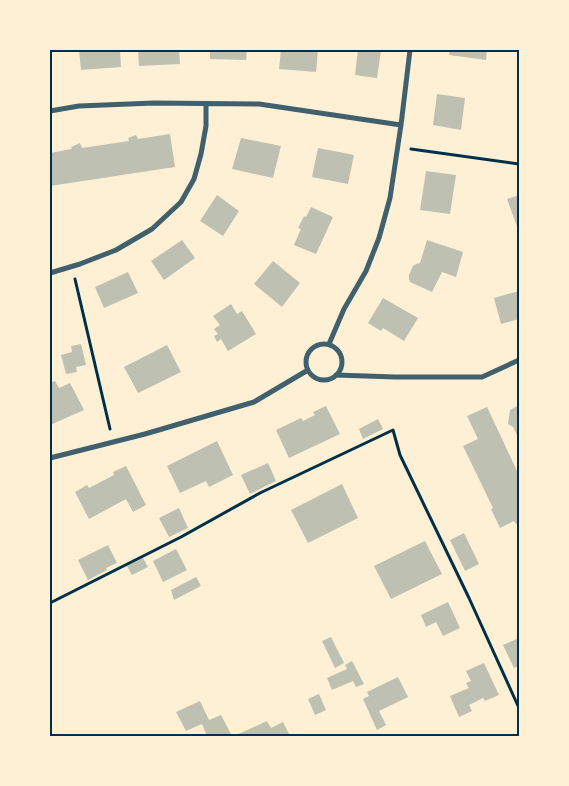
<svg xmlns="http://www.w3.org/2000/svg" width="569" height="786" font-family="'PT Sans',sans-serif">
  <rect width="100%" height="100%" fill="#fdf0d5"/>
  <path fill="#bec0b2" d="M79 50H120L121 67 81 70Z
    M138 50H179L180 64 139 66Z
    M210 50H247L246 60 210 59Z
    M281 50H318L316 72 279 69Z
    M358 50H381L377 78 355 75Z
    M450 50H487L486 60 449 55Z
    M437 94 465 98 461 130 433 125Z
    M170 134 175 167 50 186V153L72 149 71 147 80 143 82 148 129 141 128 138 136 135 138 139Z
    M241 138 281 146 273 178 232 169Z
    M318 148 354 155 348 184 312 177Z
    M426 171 456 175 450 214 420 210Z
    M217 195 239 211 223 236 200 221Z
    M519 195V232L507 199Z
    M311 207 333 217 316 254 294 245 301 229 298 228 304 216 306 217Z
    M182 240 195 258 164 280 151 261Z
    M427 240 463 252 456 277 442 272 432 292 410 282 409 279V275L413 266 416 264 420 263Z
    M273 261 300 283 282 307 254 284Z
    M128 272 138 293 104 308 95 287Z
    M519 291V319L501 324 494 298Z
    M383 298 418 318 404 341 383 328 381 331 368 323Z
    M231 304 237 314 242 311 256 334 228 351 221 339 217 342 214 336 218 334 214 329 220 325 213 316Z
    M81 344 86 365 76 367 77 372 66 374 61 355 72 352 71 346Z
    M167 345 181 372 138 393 124 367Z
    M55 381 59 388 70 383 84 410 50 425V383Z
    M519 405V439L513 427 508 424 510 410Z
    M326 406 340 434 289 458 276 430 301 418 303 421 315 415 313 412Z
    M487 407 519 475V523L516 524 514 521 500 528 491 509 493 508 463 446 478 439 467 416Z
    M378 419 383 429 363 439 359 429Z
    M217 441 233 475 209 487 206 481 180 493 167 466Z
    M268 463 276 481 250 494 241 475Z
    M126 466 146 505 133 512 126 499 89 519 75 492 87 485 89 488 114 475 113 472Z
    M342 484 358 518 308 543 291 510Z
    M179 508 188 528 169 537 159 518Z
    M464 533 479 564 465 571 450 540Z
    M425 541 442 574 391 599 374 566Z
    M108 545 117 563 106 568 107 570 88 580 78 560Z
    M176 549 187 570 163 582 153 561Z
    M143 558 148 567 132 575 127 566Z
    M196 577 201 586 174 600 171 590Z
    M448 602 460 628 443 636 436 622 426 627 421 615Z
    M331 637 344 663 335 668 322 641Z
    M519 638V666L514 668 503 645Z
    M352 661 364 684 356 687 353 681 332 690 327 678 347 669 345 665Z
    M484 663 499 695 485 701 483 698 469 705 472 711 459 717 450 696 469 688 466 683 471 681 466 671Z
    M398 677 408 697 379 711 386 725 377 730 363 699 369 696 367 692Z
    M319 694 326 710 315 715 308 699Z
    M200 701 209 720 221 715 232 736H207L202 724 186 731 176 712Z
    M267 721 271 728 283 722 290 736H234Z"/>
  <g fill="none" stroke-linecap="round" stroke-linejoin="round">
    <path stroke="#003049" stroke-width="3" d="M411 149 519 164
      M75 279 110 429
      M50 603 181 537 260 493 393 430 400 455 469 598 519 708"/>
    <path stroke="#3f606c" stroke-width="5" d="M50 111 79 106 154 103 259 104 401 125
      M50 273 80 264 116 250 152 229 181 202 194 179 201 154 206 126V104
      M329 344 344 309 366 271 379 238 390 198 401 125 410 50
      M306 362a18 18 0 1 1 36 0a18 18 0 1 1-36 0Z
      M336 375 395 377H482L519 360
      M50 458 145 434 254 402 308 370"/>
  </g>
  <rect width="569" height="786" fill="none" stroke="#fdf0d5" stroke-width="102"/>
  <rect x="51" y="51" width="467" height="684" fill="none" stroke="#003049" stroke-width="2"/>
</svg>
